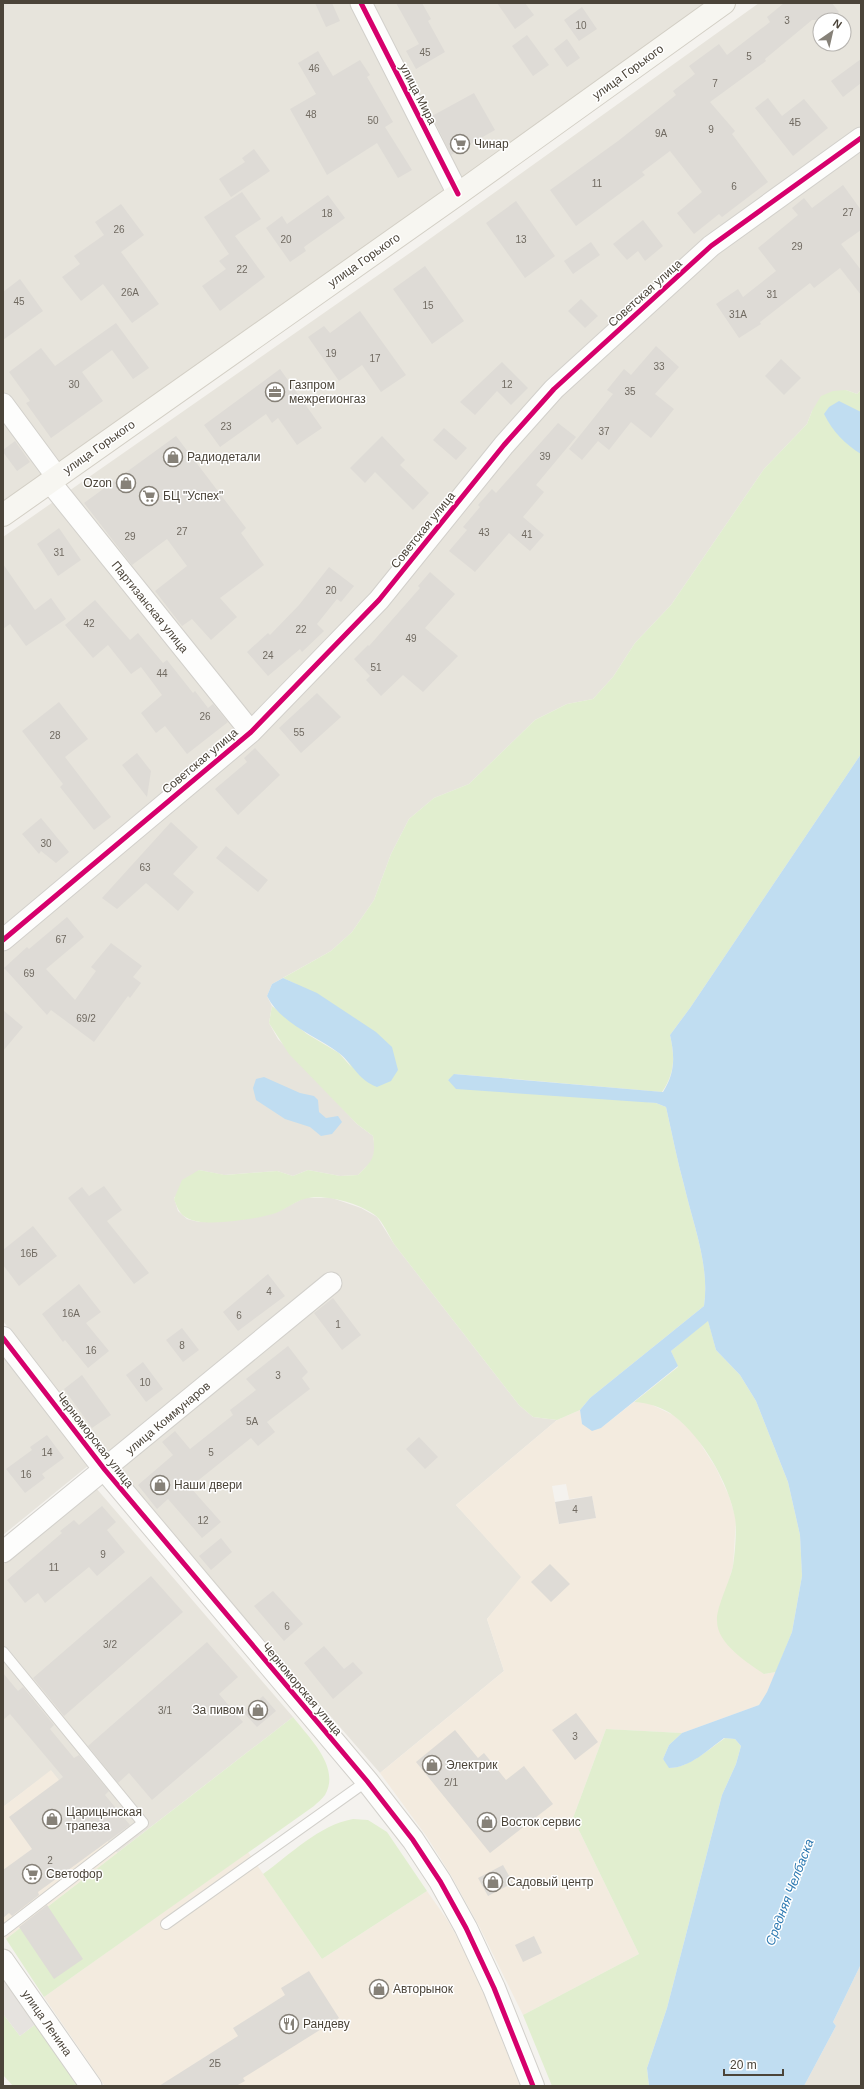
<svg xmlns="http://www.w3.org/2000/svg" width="864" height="2089" font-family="Arial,sans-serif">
  <rect width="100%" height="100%" fill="#f4f2ee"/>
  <path fill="#e7e4dc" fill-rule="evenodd" d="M3 3H708L3 502Z
    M759 3H861V390L857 394 846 390 812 411 807 424 764 469 671 605 635 643 613 677 593 699 567 704 535 720 469 784 434 798 409 819 391 854 374 900 352 932 331 951 272 984 267 996 272 1006 269 1023 278 1039 357 1124 373 1136 375 1150 372 1161 358 1175 340 1176 308 1170 293 1176 277 1171 224 1175 199 1170 174 1198 178 1211 187 1219 199 1222 245 1219 277 1212 304 1198H332L361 1208 377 1217 394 1244 519 1405 533 1417 557 1420 456 1505 522 1577 487 1619 504 1671 380 1773 122 1477 3 1321V537L417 248ZM820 20H844V44H820Z
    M3 1354 89 1465 3 1535Z
    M96 1488 293 1717 117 1853 51 1771 3 1807V1565Z
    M861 1964V2086H804L836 2026 833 2022Z"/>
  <path fill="#f3ebdf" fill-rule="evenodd" d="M634 1402 648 1403 673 1415 693 1432 716 1468 729 1496 736 1519 733 1566 717 1622 764 1674 776 1672 767 1692 759 1705 682 1733 606 1729 573 1818 639 1954 523 2015 480 1928 452 1877 427 1837 380 1773 504 1671 487 1619 521 1577 456 1505 557 1420 580 1410 582 1424 601 1428ZM566 1484 569 1499 592 1496 596 1518 559 1524 552 1486Z
    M51 1770 117 1853 6 1939 3 1935V1807Z
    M248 1852 322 1959 427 1891 448 1921 472 1964 520 2086H105L44 1997Z"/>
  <path fill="#e1eecf" d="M846 390 857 394 861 390V754L690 1008 670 1035C675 1057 675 1073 662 1092L455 1074 448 1080 656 1103 666 1107C672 1133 677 1160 684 1185 693 1224 710 1266 704 1306L590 1398 580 1410 557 1420 533 1417 519 1405 394 1244C389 1236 383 1222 376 1216 360 1203 323 1193 304 1199 294 1202 286 1209 276 1213 258 1219 203 1228 187 1218 179 1214 177 1207 174 1199L182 1180 199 1170 225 1175 277 1171 293 1176 308 1170 340 1176 358 1175C373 1160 376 1157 373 1136L357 1124 289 1054 269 1023 272 1006 307 1034 339 1053 352 1068 296 984 283 978 331 951 352 932 374 900 391 854 409 819 434 798 469 784 535 720 567 704 593 699 613 677 635 643 671 605 764 469 807 424 812 411 821 396 833 391Z
    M708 1320 716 1350 740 1375 756 1401 788 1482 800 1535 802 1576 792 1632 776 1672 764 1674C748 1663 717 1644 717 1621 716 1608 730 1581 733 1566 735 1554 737 1529 735 1518 729 1483 702 1437 674 1416 663 1407 648 1403 634 1402L678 1367 671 1351Z
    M293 1717C309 1738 341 1767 325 1795 322 1799 317 1803 314 1806L44 1997 6 1939Z
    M606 1729 682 1733 669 1745 663 1759 670 1768C690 1767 709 1749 725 1738L735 1739 741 1746 736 1764 722 1795 667 2008 647 2068 649 2086H552L523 2015 639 1954 573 1818Z
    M353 1819 368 1820 387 1832 427 1891 322 1959 263 1874C291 1854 319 1825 353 1819Z
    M3 2014 20 2036 37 2023 79 2086H13L3 2075Z"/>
  <path fill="#e6e3df" d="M3 1977 37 2023 20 2036 3 2014Z"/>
  <path fill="#c0ddf1" d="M839 401 861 412V454C845 444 833 432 824 414L829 407Z
    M861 754V1964L833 2022 836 2026 804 2086H649L647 2068 667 2008 722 1795 736 1764 741 1746 735 1739 724 1738C709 1749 690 1768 669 1768L663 1759 669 1745 682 1733 759 1705 767 1692 792 1632 802 1576 800 1535 788 1482 756 1401 740 1375 716 1350 708 1321 671 1351 678 1366 601 1428 592 1431 582 1424 580 1410 590 1398 704 1306C710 1266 693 1224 684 1185 677 1160 672 1133 666 1107L656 1103 456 1089 448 1080 454 1074 663 1092C675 1073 675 1057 670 1035L690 1008Z
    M283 978 317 993 376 1032 392 1047 398 1070 391 1081 377 1087C357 1079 354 1065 339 1053 315 1035 281 1024 267 996L272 984Z
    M264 1077 300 1093 314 1096 318 1100 319 1112 326 1118 338 1116 342 1122 332 1134 321 1136 310 1127 285 1119 256 1100 253 1088 256 1079Z"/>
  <path fill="#dedbd6" d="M315 3H332L340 21 326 27Z
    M396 3H422L431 19 428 21 445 52 416 69 406 51 419 44Z
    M497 3H525L534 15 515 29Z
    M784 3H832L839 12 829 20H812L765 59 766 61 710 102 735 131 732 134 768 182 722 217 719 214 694 234 677 213 702 192 670 151 642 172 645 175 576 226 550 190 618 141 676 95 673 91 695 74 689 66 719 44 727 55 770 22 767 17Z
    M582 7 597 29 579 41 564 20Z
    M527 35 549 65 533 76 512 46Z
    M567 39 580 58 567 67 554 49Z
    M318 51 333 76 360 60 370 75 367 77 393 122 385 127 412 170 398 178 377 143 327 175 290 109 316 94 298 63Z
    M861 59V83L843 97 831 81Z
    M474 93 495 130 451 155 432 116Z
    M768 98 782 116 804 99 828 128 793 156 755 108Z
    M254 149 270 171 231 197 219 179 245 162 242 158Z
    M843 185 861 210V230L841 244 861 270V295L840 268 814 288 810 283 760 322 761 324 739 338 716 304 738 289 743 297 776 271 758 248 798 215 792 208 804 198 812 208Z
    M242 192 261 219 235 236 265 277 220 311 202 286 226 269 219 261 229 254 204 217Z
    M328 195 345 218 304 247 306 251 290 262 266 228 282 216 287 224Z
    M516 201 555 256 525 278 486 223Z
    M121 204 144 235 121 252 159 304 132 323 103 284 81 301 62 277 80 264 74 256 104 235 95 222Z
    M643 220 663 246 645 261 638 251 627 260 613 244Z
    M591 242 600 255 573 274 564 261Z
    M425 266 464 321 432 344 393 289Z
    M20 279 43 311 3 340V292Z
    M581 299 598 316 585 328 568 311Z
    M360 311 406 375 381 392 362 365 339 381 308 337 324 326 330 333Z
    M116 323 149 368 133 379 112 350 82 372 103 401 51 438 26 403 30 401 9 372 41 348 55 366Z
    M656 346 679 367 655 394 674 409 651 438 631 422 609 450 598 441 582 460 569 449 613 394 607 390 624 369 631 375Z
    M781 359 801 378 784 395 765 376Z
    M502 362 528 388 511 405 497 391 475 415 460 402Z
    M280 369 322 428 297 445 278 418 272 423 266 414 220 447 204 425Z
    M558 423 576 437 536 485 544 492 523 517 544 535 530 551 509 533 475 572 449 551 467 530 463 527 480 507 478 505 492 489 496 493Z
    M444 428 467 448 456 460 433 440Z
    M176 436 246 528 241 533 264 565 220 598 237 617 211 640 192 619 182 626 155 591 187 566 167 539 132 565 84 503Z
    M382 436 405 460 400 465 429 493 413 510 375 472 365 483 350 468Z
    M15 441 30 462 17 471 3 452V450Z
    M59 528 81 560 58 576 37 544Z
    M3 564 35 610 51 598 66 619 26 646 10 624 3 629Z
    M329 567 354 586 341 602 337 599 317 624 324 631 302 652 300 649 268 676 247 652 268 633 270 635 299 605Z
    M430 572 455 594 425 628 458 656 423 692 403 675 381 696 366 680 370 676 354 659 368 645 369 646 420 588 418 586Z
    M95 600 130 640 138 633 163 663 167 660 193 693 195 691 208 708 213 704 228 722 187 754 165 726 156 733 141 713 162 695 141 667 131 674 108 645 93 658 65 625Z
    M317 693 341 717 301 753 279 728Z
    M59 702 88 739 65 757 111 817 94 830 60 787 63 784 22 731Z
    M255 748 280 775 238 815 215 789 247 762 244 758Z
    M137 753 151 771 147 797 122 765Z
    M41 818 69 852 56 863 41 851 39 854 22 834Z
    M171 822 198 847 173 874 194 892 178 911 146 883 117 909 102 898Z
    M226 846 268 880 258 892 216 858Z
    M67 917 84 937 46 969 75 1000 96 971 91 967 111 943 142 966 133 977 141 983 130 998 128 996 94 1042 51 1010 47 1015 4 968 27 947 29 949Z
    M3 1010 23 1027 3 1051Z
    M104 1186 122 1210 107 1221 149 1273 134 1284 68 1198 82 1187 89 1196Z
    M33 1226 57 1256 19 1286 3 1265V1250Z
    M268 1274 285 1296 238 1331 223 1312Z
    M79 1284 101 1312 86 1323 109 1351 88 1368 65 1340 63 1342 42 1314Z
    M333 1298 361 1335 342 1350 314 1313Z
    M182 1328 199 1350 183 1362 166 1340Z
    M288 1346 308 1372 302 1378 310 1389 267 1422 275 1432 258 1446 251 1438 190 1487 221 1522 202 1538 168 1499 157 1509 138 1485 173 1455 162 1442 175 1431 190 1449 233 1415 230 1410 256 1390 246 1379Z
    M143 1362 163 1389 146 1402 126 1375Z
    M82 1375 111 1415 92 1428 64 1389Z
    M47 1435 64 1458 42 1474 45 1478 25 1493 6 1469 32 1450 30 1447Z
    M419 1437 438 1457 425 1469 406 1449Z
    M592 1496 596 1518 559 1524 555 1502Z
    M102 1506 116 1522 107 1530 125 1552 97 1576 89 1567 45 1603 38 1593 25 1603 7 1580 62 1533 60 1531 74 1520 79 1525Z
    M221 1538 232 1552 211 1570 199 1556Z
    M550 1564 570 1584 551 1602 531 1582Z
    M151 1576 183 1612 64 1716 33 1678Z
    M273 1591 303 1624 284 1641 254 1606Z
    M207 1642 238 1677 219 1694 243 1722 152 1800 129 1773 118 1783 88 1746Z
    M324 1646 344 1669 353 1662 363 1673 333 1699 304 1663Z
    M3 1673 18 1691 23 1687 54 1725 50 1729 74 1758 79 1755 109 1791 105 1795 130 1825 38 1892 39 1895 12 1916 9 1913 3 1918V1870L32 1849 9 1817 63 1777 10 1714 3 1720Z
    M263 1696 276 1711 257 1727 244 1713Z
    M576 1713 598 1742 575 1760 552 1730Z
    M455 1730 478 1758 484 1753 506 1780 524 1766 553 1804 490 1853 416 1762Z
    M503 1865 513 1883 488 1896 478 1878Z
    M47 1905 83 1959 54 1979 19 1927Z
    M534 1936 542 1953 523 1962 515 1945Z
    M309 1971 339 2018 243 2078 245 2081 236 2086H159L238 2036 233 2028 285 1995 281 1988Z"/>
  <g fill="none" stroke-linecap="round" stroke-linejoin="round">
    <defs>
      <path id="service" d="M3 1652 143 1823 3 1931
        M166 1924 367 1781"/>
      <path id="minor" d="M361 3 458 194
        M3 404 57 477
        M50 482 251 732
        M3 940 251 732 379 600 504 445 554 389 711 246 861 138
        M3 1552 331 1283
        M3 1960 91 2086"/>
      <path id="tertiary" d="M3 1338 105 1470 367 1781 413 1840 440 1881 466 1928 494 1988 533 2086"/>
      <path id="secondary" d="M3 515 458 194 724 3"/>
    </defs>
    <use href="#service" stroke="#d2d0cb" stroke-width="12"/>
    <use href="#minor" stroke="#d2d0cb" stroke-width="23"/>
    <use href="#tertiary" stroke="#d2d0cb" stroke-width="24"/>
    <use href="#secondary" stroke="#d3cfc5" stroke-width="24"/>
    <use href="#service" stroke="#fdfdfc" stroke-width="10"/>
    <use href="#minor" stroke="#fdfdfc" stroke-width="21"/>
    <use href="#tertiary" stroke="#fdfdfc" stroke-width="22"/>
    <use href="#secondary" stroke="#f7f6f1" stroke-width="22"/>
    <defs>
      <path id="cycleway" d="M361 3 458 194
        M3 940 251 732 379 600 504 445 554 389 711 246 861 138
        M3 1338 105 1470 367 1781 413 1840 440 1881 466 1928 494 1988 533 2086"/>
    </defs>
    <use href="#cycleway" stroke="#fff" stroke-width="8"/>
    <use href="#cycleway" stroke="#d6006c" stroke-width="5"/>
  </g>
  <defs>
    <symbol id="supermarket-ring" viewBox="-11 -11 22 22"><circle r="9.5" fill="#fff" stroke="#868178" stroke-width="1.5"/><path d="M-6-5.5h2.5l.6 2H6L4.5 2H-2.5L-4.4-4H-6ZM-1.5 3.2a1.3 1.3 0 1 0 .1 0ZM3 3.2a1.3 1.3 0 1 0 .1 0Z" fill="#868178"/></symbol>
    <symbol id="office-ring" viewBox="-11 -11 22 22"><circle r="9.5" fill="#fff" stroke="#868178" stroke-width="1.5"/><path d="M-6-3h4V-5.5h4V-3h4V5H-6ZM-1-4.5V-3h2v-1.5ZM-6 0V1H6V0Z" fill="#868178"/></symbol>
    <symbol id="shop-ring" viewBox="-11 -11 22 22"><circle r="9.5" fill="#fff" stroke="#868178" stroke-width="1.5"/><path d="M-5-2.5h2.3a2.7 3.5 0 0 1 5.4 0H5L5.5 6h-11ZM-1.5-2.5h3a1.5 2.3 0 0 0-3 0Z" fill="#868178"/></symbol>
    <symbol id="restaurant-ring" viewBox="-11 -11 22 22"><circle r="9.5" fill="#fff" stroke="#868178" stroke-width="1.5"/><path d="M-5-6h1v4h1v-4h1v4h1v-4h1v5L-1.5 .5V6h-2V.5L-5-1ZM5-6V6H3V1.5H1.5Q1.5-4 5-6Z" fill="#868178"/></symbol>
  </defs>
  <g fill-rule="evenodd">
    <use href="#supermarket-ring" x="449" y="133" width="22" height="22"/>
    <use href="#office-ring" x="264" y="381" width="22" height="22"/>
    <use href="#shop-ring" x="162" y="446" width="22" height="22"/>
    <use href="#shop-ring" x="115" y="472" width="22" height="22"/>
    <use href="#supermarket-ring" x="138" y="485" width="22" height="22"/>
    <use href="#shop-ring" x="149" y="1474" width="22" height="22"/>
    <use href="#shop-ring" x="247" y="1699" width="22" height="22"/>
    <use href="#shop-ring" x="421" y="1754" width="22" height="22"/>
    <use href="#shop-ring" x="41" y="1808" width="22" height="22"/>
    <use href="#shop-ring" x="476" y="1811" width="22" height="22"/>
    <use href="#supermarket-ring" x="21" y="1863" width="22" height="22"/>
    <use href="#shop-ring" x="482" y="1871" width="22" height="22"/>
    <use href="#shop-ring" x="368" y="1978" width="22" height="22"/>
    <use href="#restaurant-ring" x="278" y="2013" width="22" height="22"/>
  </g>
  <g text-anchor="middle" stroke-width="3" stroke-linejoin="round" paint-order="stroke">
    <g font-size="10" fill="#706a61">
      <text x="787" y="24">3</text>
      <text x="581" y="29">10</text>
      <text x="425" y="56">45</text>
      <text x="749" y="60">5</text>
      <text x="314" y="72">46</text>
      <text x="715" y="87">7</text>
      <text x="311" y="118">48</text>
      <text x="373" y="124">50</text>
      <text x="795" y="126">4Б</text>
      <text x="711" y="133">9</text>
      <text x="661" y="137">9А</text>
      <text x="597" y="187">11</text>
      <text x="734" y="190">6</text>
      <text x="848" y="216">27</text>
      <text x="327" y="217">18</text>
      <text x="119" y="233">26</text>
      <text x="286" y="243">20</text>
      <text x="521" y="243">13</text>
      <text x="797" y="250">29</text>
      <text x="242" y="273">22</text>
      <text x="130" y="296">26А</text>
      <text x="772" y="298">31</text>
      <text x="19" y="305">45</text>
      <text x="428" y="309">15</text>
      <text x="738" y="318">31А</text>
      <text x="331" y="357">19</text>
      <text x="375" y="362">17</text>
      <text x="659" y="370">33</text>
      <text x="74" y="388">30</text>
      <text x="507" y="388">12</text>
      <text x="630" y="395">35</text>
      <text x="226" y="430">23</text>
      <text x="604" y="435">37</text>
      <text x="545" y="460">39</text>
      <text x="182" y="535">27</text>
      <text x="484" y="536">43</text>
      <text x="527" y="538">41</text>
      <text x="130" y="540">29</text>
      <text x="59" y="556">31</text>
      <text x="331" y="594">20</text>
      <text x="89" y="627">42</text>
      <text x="301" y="633">22</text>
      <text x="411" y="642">49</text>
      <text x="268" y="659">24</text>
      <text x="376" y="671">51</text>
      <text x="162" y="677">44</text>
      <text x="205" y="720">26</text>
      <text x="299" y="736">55</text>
      <text x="55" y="739">28</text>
      <text x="46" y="847">30</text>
      <text x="145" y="871">63</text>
      <text x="61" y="943">67</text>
      <text x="29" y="977">69</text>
      <text x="86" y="1022">69/2</text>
      <text x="29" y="1257">16Б</text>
      <text x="269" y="1295">4</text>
      <text x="71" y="1317">16А</text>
      <text x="239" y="1319">6</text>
      <text x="338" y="1328">1</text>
      <text x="182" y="1349">8</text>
      <text x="91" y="1354">16</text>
      <text x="278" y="1379">3</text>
      <text x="145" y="1386">10</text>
      <text x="252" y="1425">5А</text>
      <text x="47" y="1456">14</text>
      <text x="211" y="1456">5</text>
      <text x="26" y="1478">16</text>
      <text x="575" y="1513">4</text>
      <text x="203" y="1524">12</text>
      <text x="103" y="1558">9</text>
      <text x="54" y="1571">11</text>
      <text x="287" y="1630">6</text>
      <text x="110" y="1648">3/2</text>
      <text x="165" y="1714">3/1</text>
      <text x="575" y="1740">3</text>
      <text x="451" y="1786">2/1</text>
      <text x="50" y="1864">2</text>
      <text x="215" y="2067">2Б</text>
    </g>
    <g font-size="12" fill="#4b4439" stroke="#fff">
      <text transform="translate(628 72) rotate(-36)" y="4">улица Горького</text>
      <text transform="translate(418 94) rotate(63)" y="4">улица Мира</text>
      <text transform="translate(364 260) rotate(-35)" y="4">улица Горького</text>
      <text transform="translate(645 293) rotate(-42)" y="4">Советская улица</text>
      <text transform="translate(99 447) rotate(-35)" y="4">улица Горького</text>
      <text transform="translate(423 530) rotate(-51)" y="4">Советская улица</text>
      <text transform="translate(150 607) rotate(51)" y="4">Партизанская улица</text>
      <text transform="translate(200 761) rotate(-40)" y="4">Советская улица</text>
      <text transform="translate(168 1418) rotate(-40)" y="4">улица Коммунаров</text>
      <text transform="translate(95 1440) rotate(52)" y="4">Черноморская улица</text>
      <text transform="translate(302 1689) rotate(50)" y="4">Черноморская улица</text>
      <text transform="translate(47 2023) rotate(55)" y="4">улица Ленина</text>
    </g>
    <g font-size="12" fill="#4b4439" stroke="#fff" text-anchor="start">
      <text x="474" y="148">Чинар</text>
      <text x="289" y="389">Газпром<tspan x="289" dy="14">межрегионгаз</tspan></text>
      <text x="187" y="461">Радиодетали</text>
      <text x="112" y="487" text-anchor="end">Ozon</text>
      <text x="163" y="500">БЦ "Успех"</text>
      <text x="174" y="1489">Наши двери</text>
      <text x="244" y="1714" text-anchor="end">За пивом</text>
      <text x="446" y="1769">Электрик</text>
      <text x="66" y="1816">Царицынская<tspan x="66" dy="14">трапеза</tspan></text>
      <text x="501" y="1826">Восток сервис</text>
      <text x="46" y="1878">Светофор</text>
      <text x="507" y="1886">Садовый центр</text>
      <text x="393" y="1993">Авторынок</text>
      <text x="303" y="2028">Рандеву</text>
    </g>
    <g font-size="13" font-style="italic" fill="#2e7ab2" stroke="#fff">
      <text transform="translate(789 1892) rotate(-69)" y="5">Средняя Челбаска</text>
    </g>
  </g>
  <rect width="864" height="2089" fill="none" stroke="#4b4439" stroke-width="8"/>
  <g transform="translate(832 32) rotate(34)"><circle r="19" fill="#ffffff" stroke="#b7b4b0"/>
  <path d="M0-3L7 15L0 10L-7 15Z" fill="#868178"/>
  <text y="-6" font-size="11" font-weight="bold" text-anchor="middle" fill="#4b4439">N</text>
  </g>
  <path d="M724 2069v6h59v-6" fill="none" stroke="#4b4439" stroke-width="2"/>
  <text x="730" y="2069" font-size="12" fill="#4b4439" stroke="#ffffff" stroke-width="3" paint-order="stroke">20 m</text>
</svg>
